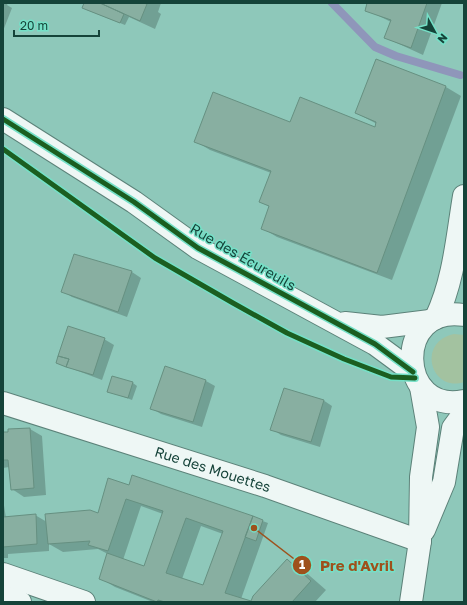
<svg xmlns="http://www.w3.org/2000/svg" width="467" height="605" font-family="'Golos Text',sans-serif">
  <rect width="100%" height="100%" fill="#8ec8ba"/>
  <path fill="#a3c2a0" d="M454 334 464 335V382C431 393 416 342 454 334Z"/>
  <path fill="#0003" fill-rule="evenodd" d="M3 3H8L7 5 12 8 3 31Z
    M85 3H161L158 12 161 14 155 29 129 17 125 25 87 10Z
    M368 3H442L423 55 386 38 391 22 365 9Z
    M376 60 446 87 461 96 392 280 277 237 262 228 270 207 261 202 271 173 210 150 195 141 290 124 376 128 377 124 356 113Z
    M75 255 132 272 141 278 127 317 72 297 63 291Z
    M104 339 114 345 102 380 57 363Z
    M165 367 206 381 215 386 202 427 161 414 151 408Z
    M133 383 137 386 132 400 108 391Z
    M323 400 332 406 320 447 281 435 272 429Z
    M30 429 42 436 46 495 24 497 12 489 9 467 3 468V433Z
    M130 487 252 517 268 523 241 599 251 602H153L115 587 100 578 108 554 98 549 63 552 49 544V551L8 554V558H3V499L6 518 35 515 47 522 99 514ZM141 506 163 514 145 567 123 560ZM201 526 223 534 203 586 182 579Z
    M287 560 302 569 326 590 315 602H252Z"/>
  <g fill="none" stroke-linecap="round" stroke-linejoin="round">
    <path stroke="#8f96ba" stroke-width="8" d="M332 3 375 47 396 56 460 75"/>
  </g>
  <path fill="#88afa1" stroke="#669081" fill-rule="evenodd" d="M84 3H100L124 14 120 23 82 8Z
    M100 3H143L147 4 140 21Z
    M367 3H427L411 48 384 38 391 20 365 11Z
    M376 59 446 86 377 273 261 229 269 206 259 202 271 171 194 142 213 92 290 122 300 97 375 127 376 122 355 113Z
    M74 254 132 271 118 312 61 292Z
    M68 326 105 338 93 375 66 367 69 359 58 356Z
    M58 356 69 359 66 367 56 363Z
    M165 366 206 380 193 422 150 409Z
    M112 376 133 382 128 398 107 392Z
    M284 388 324 400 311 442 270 430Z
    M30 428 34 488 11 490 8 460H3V432H8V429Z
    M132 475 253 516 225 593 251 601 253 596 287 559 311 581 292 602H165L158 600 157 602 99 579 107 553 144 566 163 511 126 499 108 551 88 545 90 541 48 544 45 514 90 510 98 513 108 478 129 485ZM186 518 223 531 203 585 166 573Z
    M36 514 37 544 3 547V517Z
    M253 516 263 520 256 541 245 537Z"/>
  <g fill="none" stroke-linecap="round" stroke-linejoin="round">
    <defs>
      <g id="minor">
        <path d="M3 119 134 202 198 248 375 344 413 372"/>
        <path d="M464 315C393 304 397 415 464 401"/>
        <path d="M436 318C454 280 457 238 464 196"/>
        <path d="M345 323 382 327 430 321"/>
        <path id="s1" d="M3 403 265 486 420 541"/>
        <path d="M424 530 444 482 453 428 464 413"/>
        <path d="M3 574 84 602"/>
        <path d="M3 596 20 602"/>
        <path d="M411 602 420 541 421 477 428 427 421 387"/>
      </g>
    </defs>
    <use href="#minor" stroke="#5c8279" stroke-width="24"/>
    <use href="#minor" stroke="#eef7f5" stroke-width="22"/>
    <defs>
      <path id="cycleway" d="M3 119 134 202 198 248 375 344 413 372
        M3 149 155 258 233 303 287 333 344 359 391 377 415 378"/>
    </defs>
    <use href="#cycleway" stroke="#75e0c7" stroke-width="8"/>
    <use href="#cycleway" stroke="#1b5e20" stroke-width="5"/>
  </g>
  <g text-anchor="middle" stroke-width="3" stroke-linejoin="round" paint-order="stroke">
    <g font-size="14" fill="#154339" stroke="#75e0c7">
      <text transform="translate(243 257) rotate(30)" y="5">Rue des Écureuils</text>
      <text dy="5" stroke="none"><textPath href="#s1" startOffset="220">Rue des Mouettes</textPath></text>
    </g>
  </g>
  <path fill="none" stroke="#9e511c" stroke-width="1.5" d="M254 528L302 565"/>
  <g fill="#9e511c" stroke="#75e0c7" stroke-width="1.5">
    <circle cx="254" cy="528" r="4"/>
    <circle cx="302" cy="565" r="10"/>
  </g>
  <g font-size="12" text-anchor="middle" font-weight="bold" fill="#fff">
    <text x="302" y="569">1</text>
  </g>
  <g font-size="15" text-anchor="middle" font-weight="bold" fill="#9e511c" stroke="#75e0c7" stroke-width="3" stroke-linejoin="round" paint-order="stroke">
    <text x="357" y="571">Pre d'Avril</text>
  </g>
  <rect width="467" height="605" fill="none" stroke="#154339" stroke-width="8"/>
  <g transform="translate(435 32) rotate(130)" stroke="#75e0c7" stroke-width="3" paint-order="stroke">
  <path d="M0-3L7 15L0 10L-7 15Z" fill="#154339"/>
  <text y="-6" font-size="11" font-weight="bold" text-anchor="middle" fill="#154339">N</text>
  </g>
  <path d="M14 30v6h85v-6" fill="none" stroke="#154339" stroke-width="2"/>
  <text x="20" y="30" font-size="12" fill="#154339" stroke="#75e0c7" stroke-width="3" paint-order="stroke">20 m</text>
</svg>
